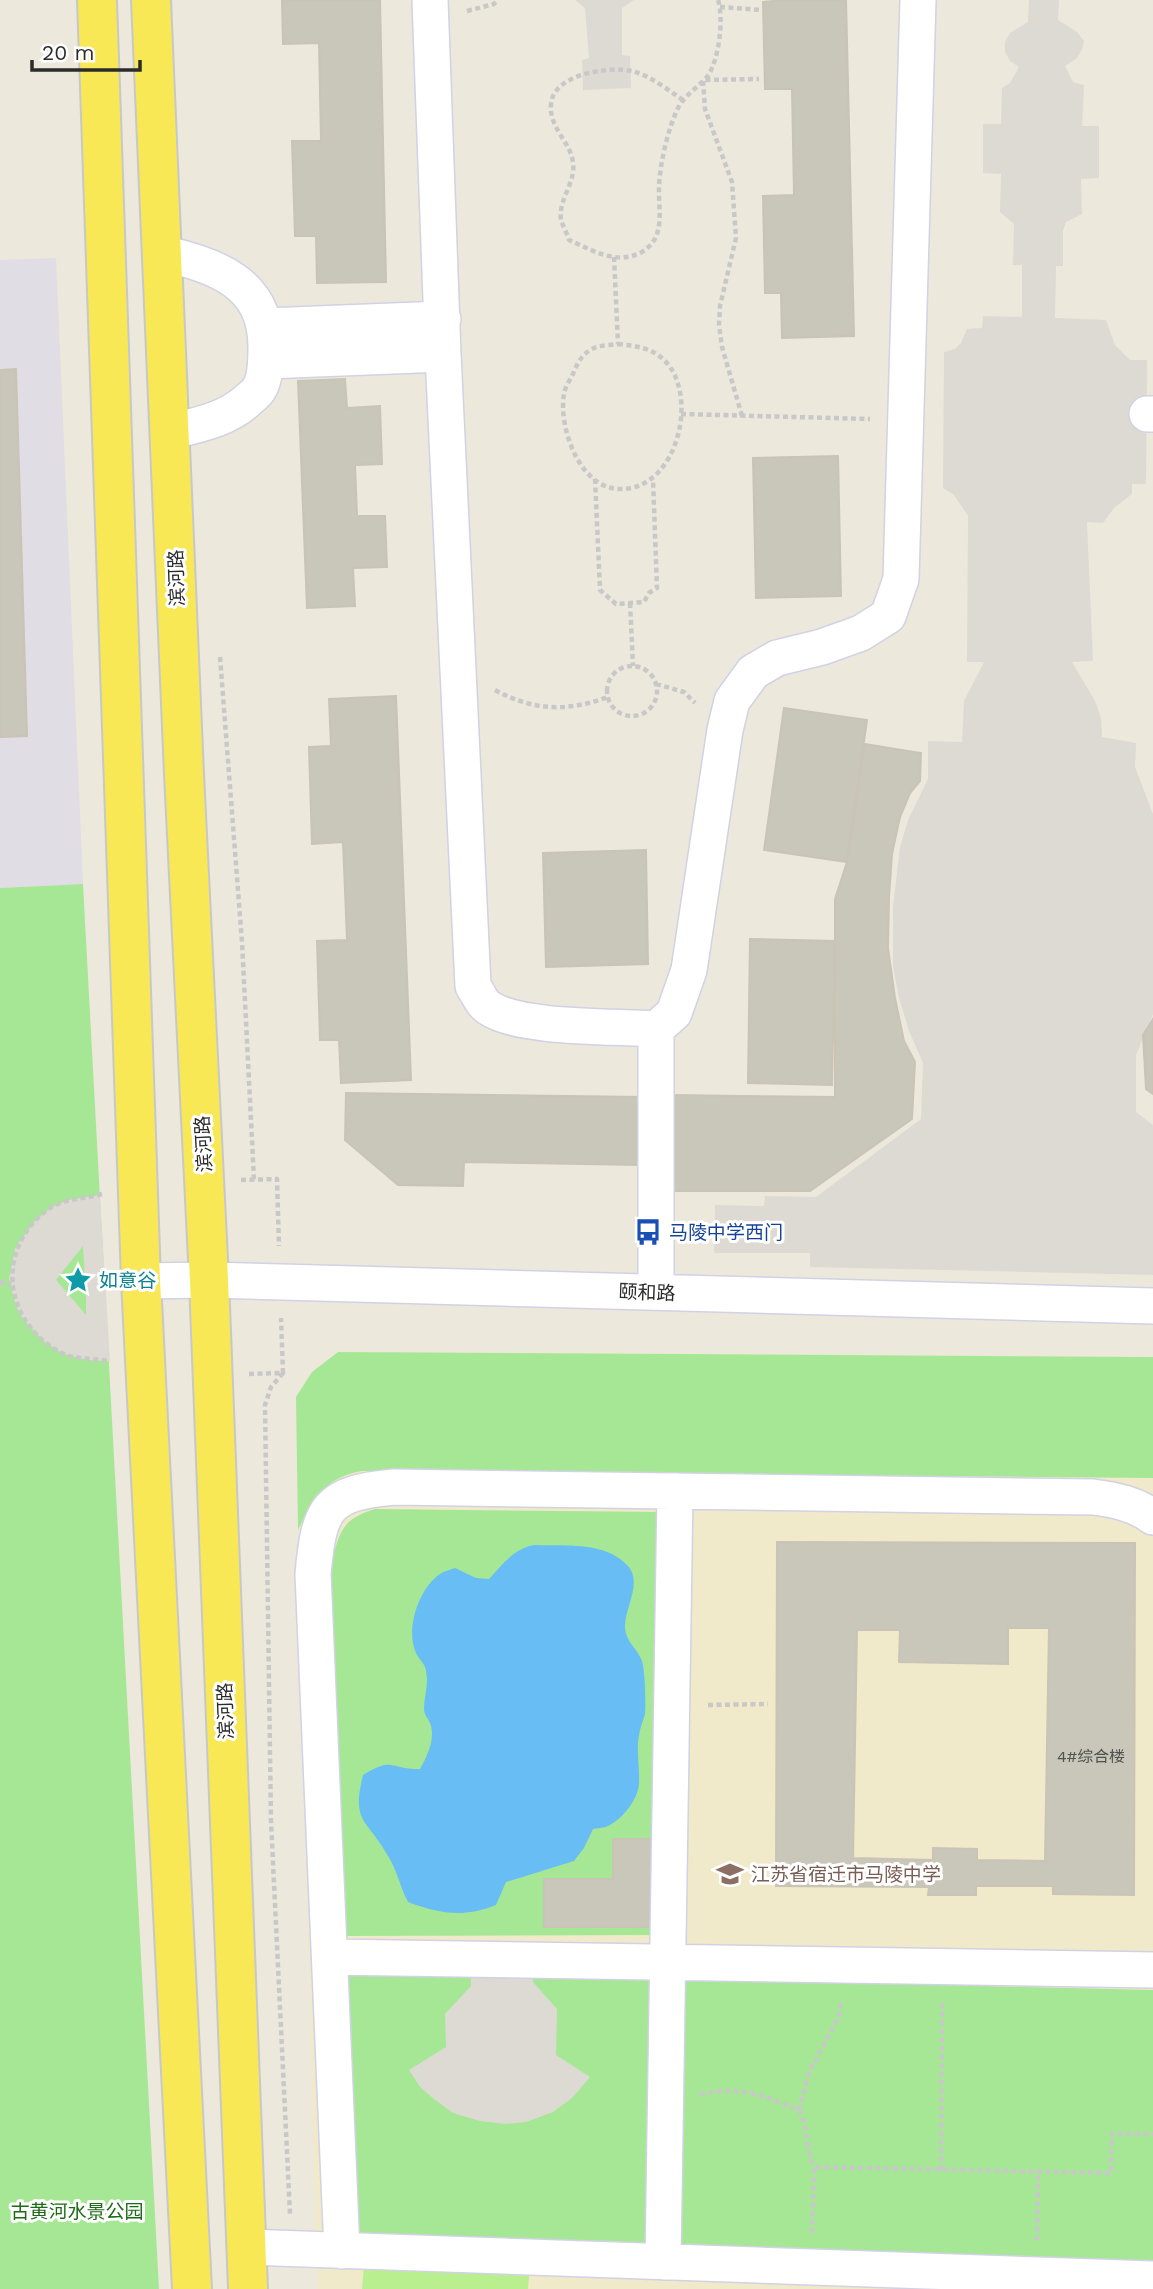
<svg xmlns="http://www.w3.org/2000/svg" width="1153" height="2289" font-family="'Work Sans','Noto Sans SC',sans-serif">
  <rect width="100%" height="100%" fill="#ede8dc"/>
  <path fill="#e0dde5" d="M56 258 83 884 0 888V260Z"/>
  <path fill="#f0e9ca" d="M338 1352 1153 1357V2289H318L315 2217 296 1397 312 1372Z"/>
  <path fill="#a6e795" d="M83 884 159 2289H0V888Z
    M338 1352 1153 1357V1478L362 1471C325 1477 314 1499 298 1530L296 1397 312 1372Z
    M375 1509 664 1512 657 1935 345 1936 331 1566C339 1533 341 1519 375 1509Z
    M340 1971 660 1978 655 2247 350 2238Z
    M681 1979 1153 1990V2262L677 2246Z"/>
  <path fill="#baef90" d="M364 2264 529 2276 528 2289H362Z"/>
  <path fill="#dddad3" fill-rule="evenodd" d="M575 0H634L622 8V55L630 56 631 88 583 90 582 60 589 58 585 8Z
    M1029 0H1059L1058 20 1077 32 1084 41 1082 50 1077 58 1065 66 1073 82 1084 85 1082 126H1099V178L1081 179 1082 214 1066 222 1063 231V266H1056L1055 318 1106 320 1115 345 1130 360H1147L1146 484H1132V494L1114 508 1103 523 1087 522 1093 661 1072 662 1095 701 1101 718 1102 737 1136 743 1135 767 1153 814V1014L1136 1055V1112L1153 1125V1275L810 1267V1253H714L715 1205 764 1206 765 1196 816 1197 921 1119 923 1063 909 1031 899 998 893 967V906L900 847 908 820 928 779V741L962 742 964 701 984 662H967L968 516 954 495 943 488 944 352 955 349 961 343 967 329 982 328 983 316 1022 317V265H1013L1014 224 1000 212 1001 174 983 173V124H1001L1002 88 1010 83 1019 67 1010 61 1005 52V42L1010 33 1028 22Z
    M100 1195 110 1361 87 1360 64 1354 45 1342 23 1319 16 1306 9 1279 15 1248 35 1221 52 1207 68 1200ZM83 1246 86 1299V1315L56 1280Z
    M470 1960 534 1961 533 1982 557 2009 556 2055 590 2077 572 2098 553 2112 526 2122 506 2124 480 2121 453 2113 434 2099 420 2087 409 2070 446 2047 445 2014 471 1986Z"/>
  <path fill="#69bdf5" d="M535 1545C564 1546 606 1541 628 1566 643 1583 624 1609 625 1628 626 1642 637 1648 642 1661 645 1670 646 1704 645 1714 643 1721 640 1728 639 1735 636 1751 640 1768 639 1784 638 1799 623 1819 608 1826 604 1828 597 1828 593 1829L584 1848 574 1861 506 1882 496 1905C463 1918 440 1914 408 1902 400 1887 397 1870 388 1856 367 1818 351 1824 363 1775 394 1756 388 1769 420 1769 427 1756 436 1739 430 1723 428 1718 424 1715 424 1709 424 1696 429 1685 426 1671 425 1663 419 1660 416 1653 405 1629 419 1588 440 1574 444 1571 450 1570 455 1568L476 1578 489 1579C503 1564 514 1548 535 1545Z"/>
  <path fill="#c9c6ba" stroke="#c9c4b5" stroke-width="2" fill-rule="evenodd" d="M282 0H380L386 282 317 283 316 236H295L292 141H321L319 43 283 44Z
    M784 0H846L854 336 782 338 781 293H765L763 196 794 195 792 89H765L763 2Z
    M16 369 27 736 0 737V370Z
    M345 379 347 408 380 406 382 464 355 465 357 516H385L387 567 353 568 355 606 307 608 298 381Z
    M838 456 841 596 756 598 753 458Z
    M396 696 411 1080 341 1083 339 1040H320L317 941 347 940 343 842 312 844 309 747 331 746 329 699Z
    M784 708 867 720 847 862 764 850Z
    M865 744 921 753 920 781 910 793 900 817 892 854 889 897 888 948 895 998 904 1041 915 1062 912 1119 810 1191H668V1095L835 1097V899L847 862Z
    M646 850 648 964 546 967 543 853Z
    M750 939 835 941 832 1085 748 1083Z
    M1153 1019V1094L1146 1089 1143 1035Z
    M346 1093 642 1097 641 1165 464 1162 463 1186 398 1185 345 1140Z
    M777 1542 1135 1543 1134 1895 1053 1894V1886H976V1895H928L929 1887 776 1886ZM1008 1628H1049L1045 1861 977 1860V1849L933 1848V1860L853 1858 857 1630H900L899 1662 1008 1664Z
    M613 1839H653L654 1927H544V1879H613Z"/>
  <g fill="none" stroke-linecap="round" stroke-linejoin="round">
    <defs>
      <path id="minor" d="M430 0 443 354 473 986C478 993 482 1004 489 1008 520 1029 615 1026 656 1029
        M162 253C216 266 266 282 266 347 266 359 266 378 259 389 257 393 251 397 248 400 226 420 198 425 169 432
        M266 326 443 319
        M266 361 443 354
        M1147 414H1153
        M141 1281 209 1280 1153 1306
        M656 1292V1029L674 1013 689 970 725 730 732 701 753 672 777 658 822 647 861 633 888 616 901 579 918 0
        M330 1957 1153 1970
        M246 2247 1153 2279
        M342 2251 313 1574C319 1507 327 1493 394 1487L1093 1497C1116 1500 1135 1504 1153 1517
        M663 2262 675 1491"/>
      <path id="major" d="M97 0 141 1281 192 2289
        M151 0 184 774 209 1280 248 2289"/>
    </defs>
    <use href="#minor" stroke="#d1d2e4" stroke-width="38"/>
    <use href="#major" stroke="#c8c8c8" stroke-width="42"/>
    <path stroke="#c8c8c8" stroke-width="4.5" stroke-dasharray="5 3.5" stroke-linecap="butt" d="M720 7 762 10
      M467 11 494 4 498 0
      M683 100C668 90 651 76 632 71 609 66 553 74 551 104 549 129 571 142 573 163 576 183 558 199 561 220 563 226 567 233 569 240 592 250 615 265 640 253 667 239 658 210 659 186 660 164 668 128 678 108 685 95 697 88 707 77 719 61 724 19 718 0
      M614 257 618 344
      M618 344C634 346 650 347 663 359 700 392 679 489 621 489 580 490 558 427 564 394 565 387 570 380 573 374 577 364 581 355 592 349 599 345 610 345 618 344Z
      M681 414 870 419
      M742 416 722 347 719 325 720 306 736 238 732 182 705 109 703 80 759 79
      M595 479 600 590 616 604 644 602 649 593 657 588 653 479
      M630 603 633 666
      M220 657 242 942 254 1180
      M607 691a25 25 0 1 1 50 0a25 25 0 1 1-50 0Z
      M656 684 684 692 695 703
      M495 690C534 711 567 712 608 697
      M241 1180 277 1179 279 1246
      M102 1194C84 1199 66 1198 50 1208 4 1240 0 1299 39 1337 46 1343 56 1351 66 1355 80 1360 94 1358 108 1361
      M0 1282 11 1285
      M283 1373 271 1387 265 1405 271 1821 290 2214
      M249 1374 283 1373 281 1318
      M708 1705 768 1704
      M700 2095C739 2084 763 2096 799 2110 809 2128 805 2148 814 2167
      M799 2110 809 2072 839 2016 841 2001
      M941 2170 942 2003
      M812 2233 814 2167 1111 2173 1112 2134H1153
      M1037 2240 1038 2171"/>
    <use href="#minor" stroke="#fff" stroke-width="35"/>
    <use href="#major" stroke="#f8e856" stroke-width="38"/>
  </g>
  <defs>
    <symbol id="bus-bare" viewBox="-9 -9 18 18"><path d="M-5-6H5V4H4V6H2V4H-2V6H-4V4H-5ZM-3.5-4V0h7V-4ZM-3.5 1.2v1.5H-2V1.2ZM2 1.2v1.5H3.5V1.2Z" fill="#1a4fb4" stroke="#fff" stroke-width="2.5" paint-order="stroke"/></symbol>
    <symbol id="sight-bare" viewBox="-9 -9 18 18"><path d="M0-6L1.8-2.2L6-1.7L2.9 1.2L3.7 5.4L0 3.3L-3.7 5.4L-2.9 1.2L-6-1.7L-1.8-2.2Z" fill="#0f9aa8" stroke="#fff" stroke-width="2.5" paint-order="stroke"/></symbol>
    <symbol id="school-bare" viewBox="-9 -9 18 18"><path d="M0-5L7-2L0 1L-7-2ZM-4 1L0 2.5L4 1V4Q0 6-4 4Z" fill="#8d6e63" stroke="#fff" stroke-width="2.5" paint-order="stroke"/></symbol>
  </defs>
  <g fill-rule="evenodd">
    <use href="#bus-bare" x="629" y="1213" width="38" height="38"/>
    <use href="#sight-bare" x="59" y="1261" width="38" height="38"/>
    <use href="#school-bare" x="711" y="1855" width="38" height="38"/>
  </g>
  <g text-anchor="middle" stroke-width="6" stroke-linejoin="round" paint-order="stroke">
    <g font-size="16" fill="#52524f">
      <text x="1091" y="1762">4#综合楼</text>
    </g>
    <g font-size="19" fill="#2b2b2b" stroke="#fff">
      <text transform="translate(176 578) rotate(-92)" y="7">滨河路</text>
      <text transform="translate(203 1144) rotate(-93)" y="7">滨河路</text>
      <text transform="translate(647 1292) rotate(2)" y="7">颐和路</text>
      <text transform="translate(225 1711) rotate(-92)" y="7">滨河路</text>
    </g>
    <g font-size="19" fill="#164399" stroke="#fff" text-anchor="start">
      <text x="669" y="1239">马陵中学西门</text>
    </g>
    <g font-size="19" fill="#0d838f" stroke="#fff" text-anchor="start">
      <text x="99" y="1287">如意谷</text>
    </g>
    <g font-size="19" fill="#785e54" stroke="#fff" text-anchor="start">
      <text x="751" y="1881">江苏省宿迁市马陵中学</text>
    </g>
    <g font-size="19" fill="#1c6c16" stroke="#fff">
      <text x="77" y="2218">古黄河水景公园</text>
    </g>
  </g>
  <path d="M32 60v10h108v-10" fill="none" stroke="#2b2b2b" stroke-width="3.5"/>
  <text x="42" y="60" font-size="21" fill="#2b2b2b" stroke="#ffffff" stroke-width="5" paint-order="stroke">20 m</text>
</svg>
